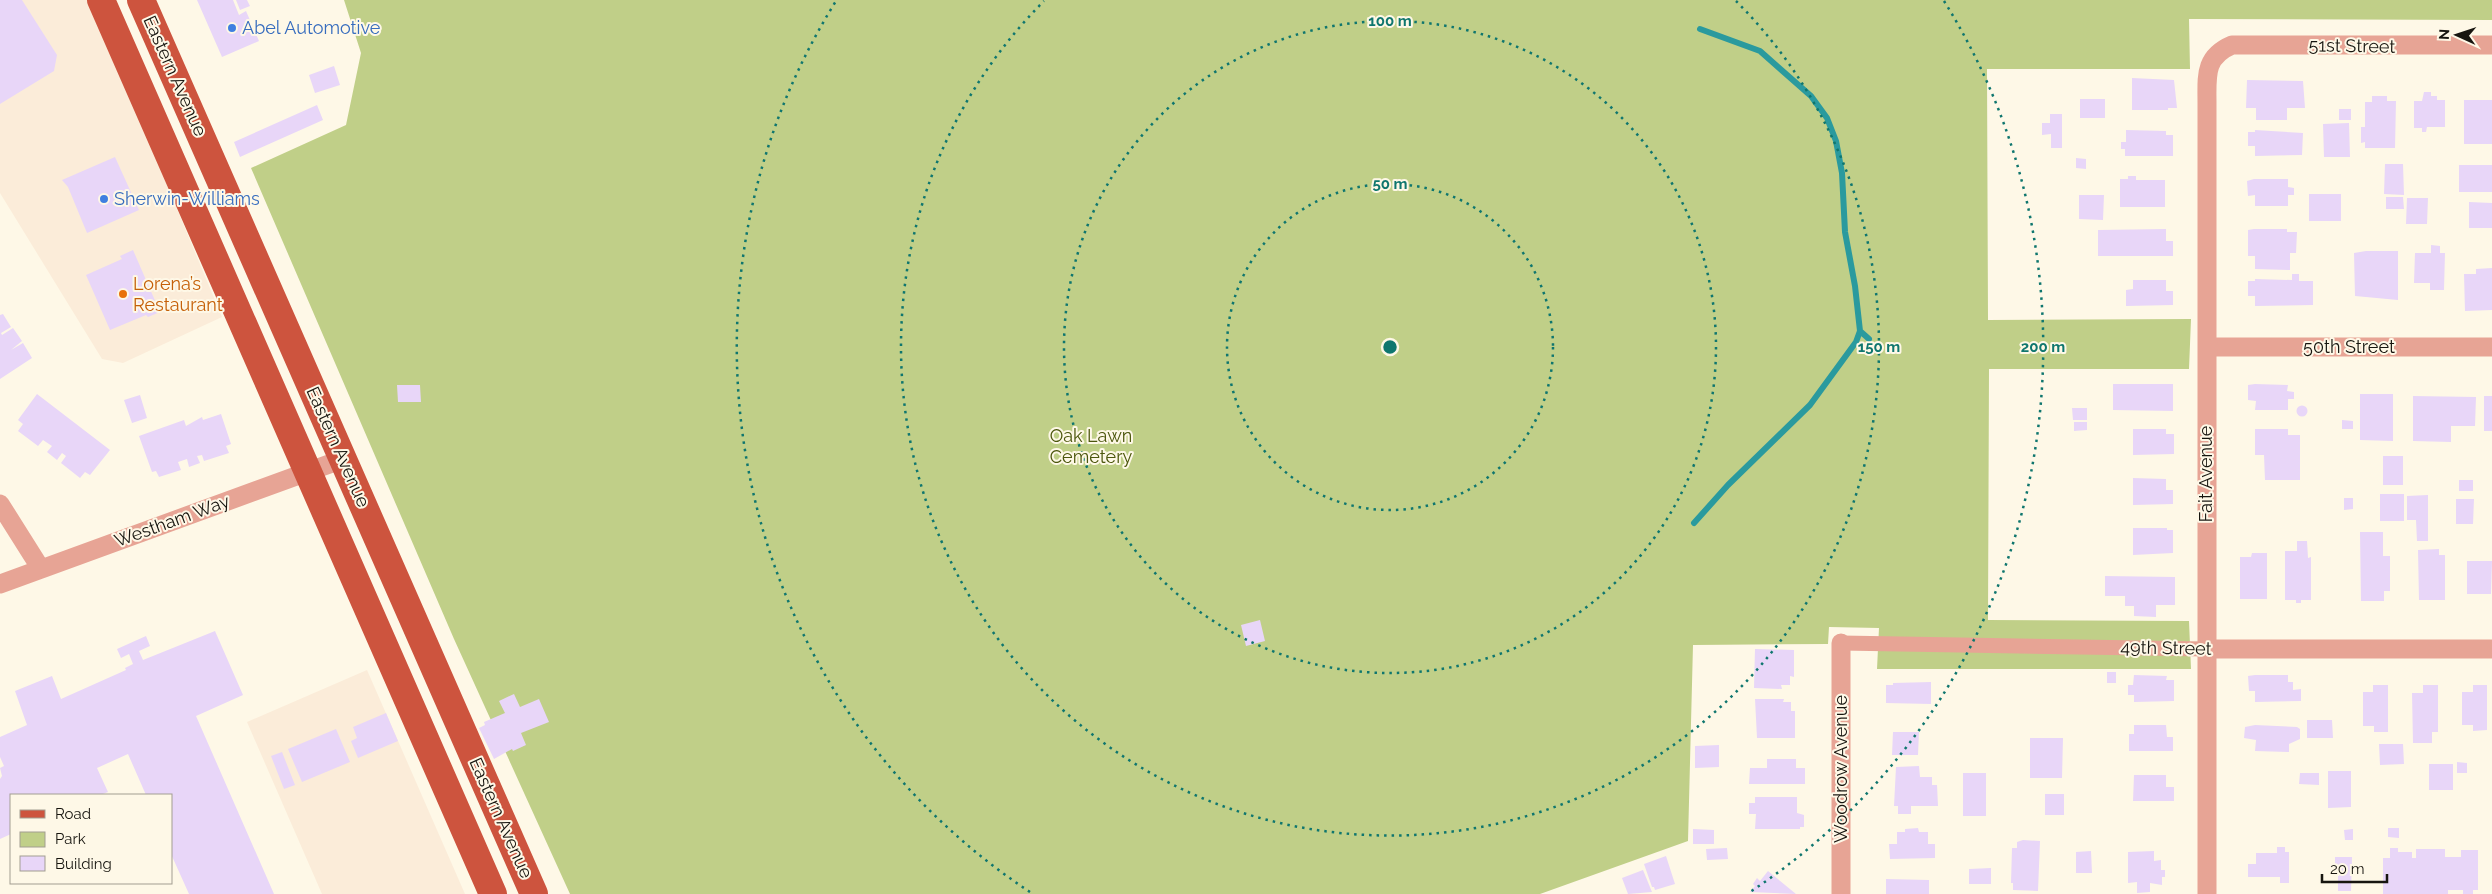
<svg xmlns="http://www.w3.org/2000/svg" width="2492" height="894" font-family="Raleway,sans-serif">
  <rect width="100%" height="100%" fill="#fef8e7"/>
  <path fill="#fbecd9" d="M0 0H90L222 317 123 363 102 359 0 193Z
    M367 670 465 894H322L247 722Z"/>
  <path fill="#c0cf88" d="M344 0H2492V20L2189 19 2190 69H1987L1988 320 2191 319 2189 369H1989L1988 620 2189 621 2191 669H1877L1879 628 1829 627 1828 644 1693 645 1688 841 1540 894H570L454 639 251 168 346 125 361 53Z"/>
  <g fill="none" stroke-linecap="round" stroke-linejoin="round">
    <path stroke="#2a9a9e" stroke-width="6" d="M1860 331 1869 339
      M1694 523 1728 485 1810 405 1856 342 1860 331 1855 286 1845 232 1842 173 1836 141 1827 118 1811 96 1760 51 1700 29"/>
  </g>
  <path fill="#e8d6f8" d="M0 0H22L57 55 54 71 0 104Z
    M197 0H233L239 15 246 11 259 41 222 57Z
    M236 0H247L250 6 240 10Z
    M334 66 340 85 315 93 309 75Z
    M2132 78 2174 80 2177 108H2168V110H2132Z
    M2247 80 2303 81 2305 108H2287V120H2256V108H2246Z
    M2424 92H2431V96H2437V100H2445V127H2427L2426 132H2422V128H2414V101H2422Z
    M2372 96H2387V101H2396L2395 148H2365V142L2361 143V127H2365V102H2372Z
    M2080 99H2105V118H2080Z
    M2464 100H2492V144H2464Z
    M317 105 323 120 240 157 234 142Z
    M2339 109H2351V120H2339Z
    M2050 114H2062V148H2051V134L2042 135V123H2050Z
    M2349 123 2350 157H2324L2323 124Z
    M2126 130 2166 131V135H2173V156H2125V149H2121V142H2126Z
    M2255 130 2303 133 2302 155 2255 156V146H2248V132H2255Z
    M115 157 139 210 87 233 68 187 62 180Z
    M2076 158 2086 159V169L2076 168Z
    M2385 164H2403L2404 195 2384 194Z
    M2459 165H2492V192H2459Z
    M2128 176H2136V180H2165V207H2120V179H2128Z
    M2254 179H2288V187L2294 188V195H2288V206H2255V195L2248 196 2247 181Z
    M2309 194H2341V221H2309Z
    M2079 195H2104L2103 220 2079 219Z
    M2386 197H2403L2404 209H2386Z
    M2407 198H2428L2427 224H2406Z
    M2469 202 2492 203V228H2469Z
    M2166 229V241H2173V256H2098V230Z
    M2254 229H2287V232H2297L2296 253H2290V270L2255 269V256H2248V230Z
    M2431 245 2440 246V253H2445L2444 290H2430V283H2414L2415 253H2431Z
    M133 250 160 312 148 317 146 315 110 330 86 275 122 259 120 256Z
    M2366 251H2398V300L2355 296 2354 253Z
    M2492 268V310L2465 311 2464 274H2476V269Z
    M2292 274H2299V281H2313V305L2255 306V296H2248V281H2255V279L2292 280Z
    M2133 280H2166V291H2173V305L2126 306V290L2133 289Z
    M3 314 11 327 1 333 2 335 13 328 22 341 11 350 23 343 32 358 0 379V315Z
    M2113 384H2173V411L2113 410Z
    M2255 384 2288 385 2287 391 2294 392V399H2288V410H2255L2256 401 2248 400V385Z
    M397 385H420L421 402H398Z
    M37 394 110 450 90 475 85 472 80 478 61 463 66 456 62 453 57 460 47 452 52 446 43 440 38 446 18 431 23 424 18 420Z
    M2360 394H2393V441L2360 440Z
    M140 395 147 418 132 423 124 400Z
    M2413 396 2476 397 2475 426H2451V442L2413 441Z
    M2484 396H2492V431H2484Z
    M2296.5 411a5.5 5.5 0 1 1 11 0a5.5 5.5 0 1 1-11 0Z
    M2072 408H2087V420H2073Z
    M221 414 231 444 226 446 229 453 204 461 202 455 197 456 200 463 189 467 187 459 178 462 181 470 159 477 156 471 152 472 139 436 184 420 186 426 202 417 203 420Z
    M2342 420 2353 421V429H2342Z
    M2074 422H2087V430L2074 431Z
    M2133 429H2166V434H2174V454L2133 455Z
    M2255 429H2288V435H2300V480H2265L2264 455H2255Z
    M2383 456H2403V485H2383Z
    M2133 478 2166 479V490H2173V504L2133 505Z
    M2459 480H2473V491H2459Z
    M2380 494H2404V521H2380Z
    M2428 495V541H2417L2416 520H2407V496Z
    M2344 498H2353V509L2344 510Z
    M2456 499H2474L2473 524H2456Z
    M2133 528H2167V530H2173V553L2133 555Z
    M2360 532H2383V556H2390V591H2384V601H2361Z
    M2297 541H2307L2308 558 2311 557V600H2301V603H2296V600H2285V551H2297Z
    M2439 549V555H2445V600H2419L2418 550Z
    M2252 553H2267V599H2240V557H2251Z
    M2467 561H2492L2491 594H2467Z
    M2105 576 2175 577V605H2156V617L2134 616V606H2125V596H2105Z
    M1260 620 1265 641 1246 646 1241 625Z
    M215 631 243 695 196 716 274 894H189L171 854V795H146L128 754 97 768 108 792 100 795H11V834L0 839V779L2 776 0 768 4 766 0 757V737L27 725 15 691 52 676 61 699 126 670 125 668 133 664 129 654 121 658 117 649 146 636 150 646 139 651 143 660Z
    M1755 649 1794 650V677L1790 676V685H1781L1782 689 1754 688Z
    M2107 672H2116V683H2107Z
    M2134 675 2167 676 2166 680H2174V701L2134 702V695H2128V685H2133Z
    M2255 675H2288V682H2293V690L2301 689V701L2255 702V691H2249L2248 676Z
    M1931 682V704L1886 703V685H1893V683Z
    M2373 685H2388V732H2374V726H2363V692H2373Z
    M2423 685H2438V732H2432V743H2413L2412 693H2423Z
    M2473 685H2487V730L2473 731V725H2462V692H2473Z
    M514 694 520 707 539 699 549 722 521 733 526 745 513 751 512 749 494 759 479 728 485 725 484 722 505 713 499 701Z
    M1755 699H1784L1783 702H1791V711H1795V738H1757Z
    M386 713 398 741 358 758 351 741 357 738 353 727Z
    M2307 720H2332L2333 738H2307Z
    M2134 725H2166L2167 737H2173V751H2129V734H2134Z
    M2255 725 2297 727 2300 729V739L2289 744V752L2255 751 2256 740 2244 738 2245 727Z
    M336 729 350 762 302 782 288 749Z
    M1893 732H1919L1918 755H1892Z
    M2030 738H2063L2062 778H2030Z
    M2379 744H2403L2404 764 2380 765Z
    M1719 745V767L1695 768V746Z
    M282 752 295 785 284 789 271 756Z
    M1767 759H1796V768H1805V784H1749L1750 768H1767Z
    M2457 762 2467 763V773H2457Z
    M2429 764H2453V790H2429Z
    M1919 766 1920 777H1932V785H1937L1938 806H1911V814H1898V806H1894L1896 767Z
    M2328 771H2351V807L2328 808Z
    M1963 773H1986V816H1963Z
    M2300 773H2319V785L2299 784Z
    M2134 775H2166V787H2174V801H2133Z
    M2045 794H2064V815H2045Z
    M1755 797H1797V813L1804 815V827H1800V829H1755L1756 814H1749V803H1755Z
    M1918 828 1919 832H1928V844H1935V858L1890 859 1889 844H1897V832H1905V829Z
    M2388 828H2399V838L2388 837Z
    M1693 829 1714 830V844H1693Z
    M2353 829V840H2345L2344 830Z
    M2023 840 2040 841 2038 891 2013 890V883H2011L2012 848H2017V842Z
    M2277 847H2285V852H2289V883H2280V877H2248V864H2256V853H2277Z
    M1727 848 1728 859 1707 860 1706 849Z
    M2390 848H2398V852H2412V858H2416V849H2445V857H2461V850H2478V890H2473V894H2463V890H2448V894H2383V858H2390Z
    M2091 851 2092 873H2076V852Z
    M2154 851V861L2161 860V870H2165V877H2162V885L2150 883V892L2137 893V882L2128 883V852Z
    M1666 856 1675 884 1655 890 1654 887H1652L1644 864Z
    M2335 857H2352L2351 891H2338V868H2335Z
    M1991 868V884H1969V869Z
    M1643 870 1652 892 1628 894 1622 878Z
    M1768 871 1796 894 1750 892 1755 886 1753 884 1757 878 1760 881Z
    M1886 879 1929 880V894H1886Z"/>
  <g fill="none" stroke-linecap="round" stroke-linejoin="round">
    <path stroke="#e7a495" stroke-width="15" d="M1841 643 2206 649"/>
    <path stroke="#e7a495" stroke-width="19" d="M2207 347H2492
      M0 504 41 569
      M0 584 343 459
      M2206 649H2492
      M1841 894V643
      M2207 894V103C2207 76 2204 57 2232 45H2492"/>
    <path stroke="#cd543e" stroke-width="28" d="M101 0 493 894
      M141 0 534 894"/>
  </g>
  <g fill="none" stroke="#0f766e" stroke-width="2.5" stroke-dasharray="2.5 5">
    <circle cx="1390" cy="347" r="163"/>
    <circle cx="1390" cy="347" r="326"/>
    <path d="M1736 1A489 489 0 1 1 1044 1"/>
    <path d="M1030 892A653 653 0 0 1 836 1M1944 1A653 653 0 0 1 1750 892"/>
  </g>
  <g fill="#3f7fe0" stroke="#fef8e7" stroke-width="2">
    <circle cx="232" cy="28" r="5"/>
    <circle cx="104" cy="199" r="5"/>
  </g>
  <circle fill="#e8710a" stroke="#fef8e7" stroke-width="2" cx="123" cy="294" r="5"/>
  <g text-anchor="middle" stroke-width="4" stroke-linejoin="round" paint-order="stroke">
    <g font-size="18" fill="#366cbe" stroke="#fef8e7" text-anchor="start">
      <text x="242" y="34">Abel Automotive</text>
      <text x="114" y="205">Sherwin-Williams</text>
    </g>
    <g font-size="18" fill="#17150f" stroke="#fef8e7">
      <text transform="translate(2352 46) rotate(1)" y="6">51st Street</text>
      <text transform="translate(175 76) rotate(66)" y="6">Eastern Avenue</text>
      <text x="2349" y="353">50th Street</text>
      <text transform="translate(338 447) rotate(66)" y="6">Eastern Avenue</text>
      <text transform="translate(2206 474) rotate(-90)" y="6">Fait Avenue</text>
      <text transform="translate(172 521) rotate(-20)" y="6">Westham Way</text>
      <text transform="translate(2166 648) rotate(1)" y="6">49th Street</text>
      <text transform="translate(1841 769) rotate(-90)" y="6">Woodrow Avenue</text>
      <text transform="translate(501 818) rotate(66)" y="6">Eastern Avenue</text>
    </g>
    <g font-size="18" fill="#c56008" stroke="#fef8e7" text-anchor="start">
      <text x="133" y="290">Lorena’s<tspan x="133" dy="21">Restaurant</tspan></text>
    </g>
    <g font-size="18" fill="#4b560c" stroke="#fef8e7">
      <text x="1091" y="442">Oak Lawn<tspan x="1091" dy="21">Cemetery</tspan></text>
    </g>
  </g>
  <circle cx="1390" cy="347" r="8" fill="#0f766e" stroke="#fef8e7" stroke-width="2.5"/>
  <g font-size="15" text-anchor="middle" font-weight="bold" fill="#0f766e" stroke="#fef8e7" stroke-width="4" stroke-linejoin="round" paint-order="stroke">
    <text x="1390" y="26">100 m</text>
    <text x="1390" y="189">50 m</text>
    <text x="1879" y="352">150 m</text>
    <text x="2043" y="352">200 m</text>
  </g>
  <rect x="10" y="794" width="162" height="90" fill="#fef8e7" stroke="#a29d91"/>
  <rect x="20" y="810" width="25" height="8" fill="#cd543e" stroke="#a29d91"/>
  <text x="55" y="819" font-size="15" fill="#17150f">Road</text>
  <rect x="20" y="832" width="25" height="15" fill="#c0cf88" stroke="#a29d91"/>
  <text x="55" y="844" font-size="15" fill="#17150f">Park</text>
  <rect x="20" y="856" width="25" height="15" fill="#e8d6f8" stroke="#a29d91"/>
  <text x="55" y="869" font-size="15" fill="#17150f">Building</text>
  <g transform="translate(2457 35) rotate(273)" stroke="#fef8e7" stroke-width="4" paint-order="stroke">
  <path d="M0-4L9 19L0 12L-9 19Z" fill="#17150f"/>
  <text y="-8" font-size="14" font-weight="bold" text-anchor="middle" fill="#17150f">N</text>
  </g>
  <path d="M2322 874v8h65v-8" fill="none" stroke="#17150f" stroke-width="2.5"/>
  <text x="2330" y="874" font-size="15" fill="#17150f" stroke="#fef8e7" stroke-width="4" paint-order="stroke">20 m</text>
</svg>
